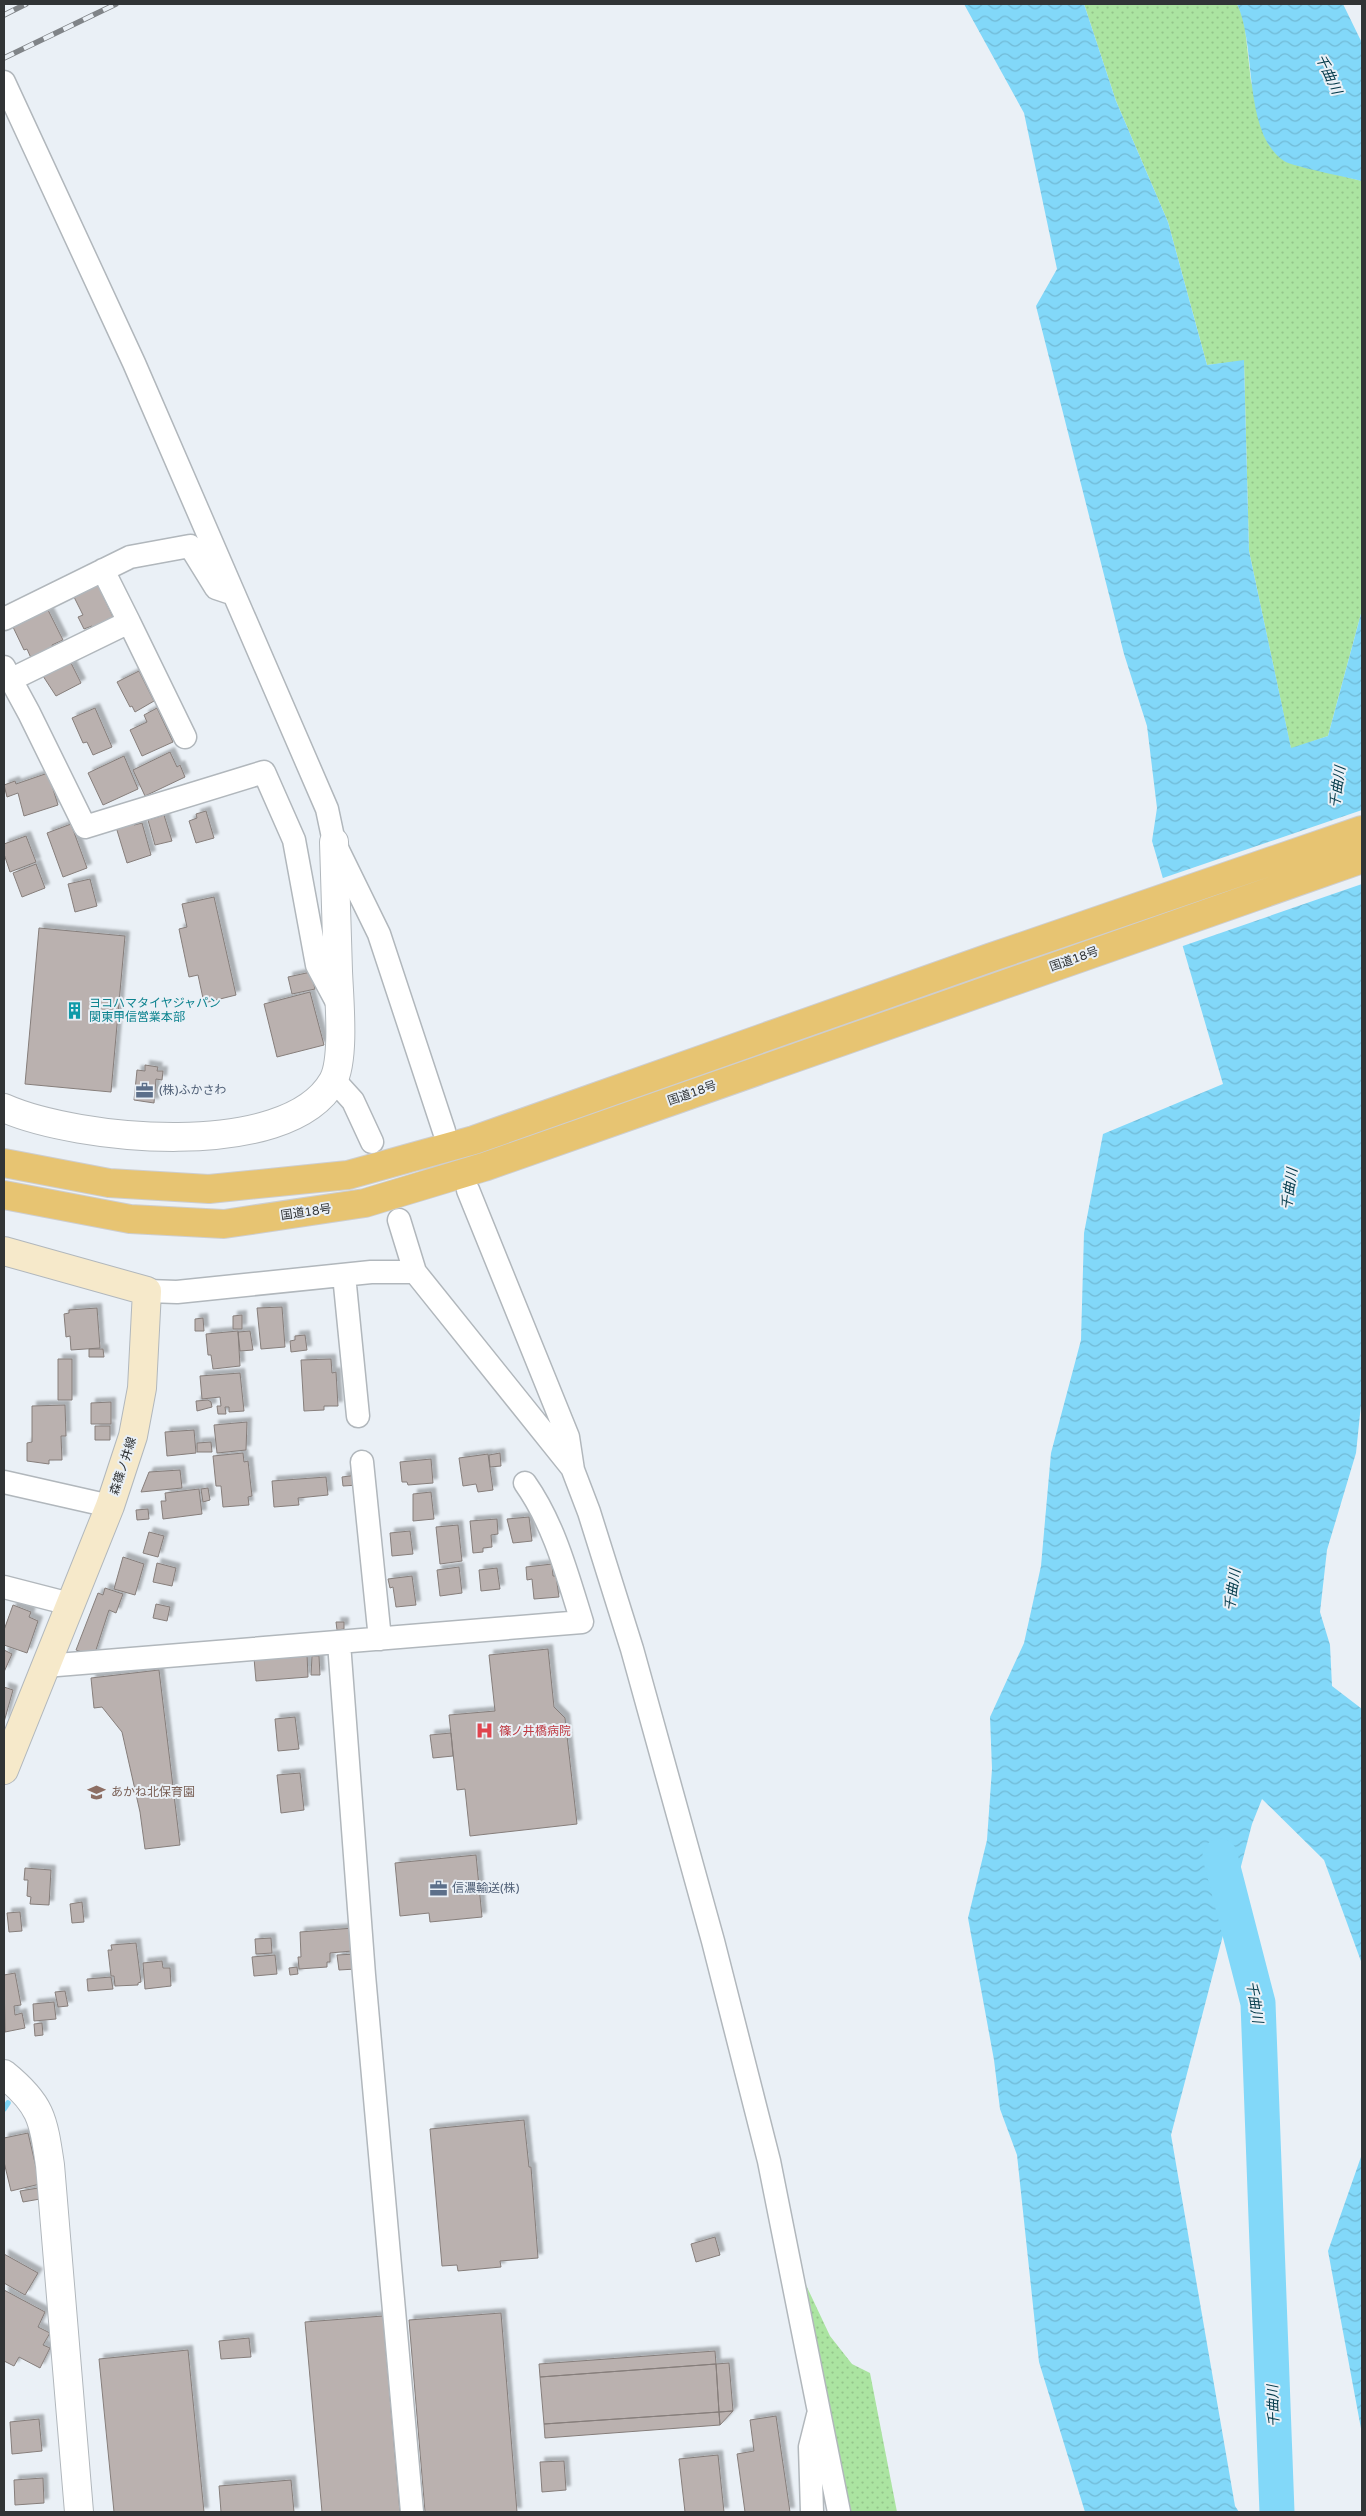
<svg xmlns="http://www.w3.org/2000/svg" width="1366" height="2516" font-family="'Varela Round','Noto Sans JP',sans-serif">
  <defs>
    <pattern id="grass-dots" width="8" height="8" patternUnits="userSpaceOnUse" patternTransform="scale(1.25)"><rect width="8" height="8" fill="#abe4a1"/><path d="M2 2h.1M6 6h.1" fill="none" stroke="#94c48b" stroke-width="1.8" stroke-linecap="round"/></pattern>
    <pattern id="water-waves" width="16" height="10" patternUnits="userSpaceOnUse" patternTransform="scale(1.25)"><rect width="16" height="10" fill="#82d8f9"/><path d="M0 5q4-4 8 0t8 0" fill="none" stroke="#71bad6"/></pattern>
    <filter id="shadow"><feDropShadow dx="4.5" dy="-4.5" stdDeviation="1" flood-color="#0004"/></filter>
  </defs>
  <rect width="100%" height="100%" fill="#eaf0f6"/>
  <path fill="url(#grass-dots)" d="M1084 4H1237L1244 19 1251 82 1285 161 1362 181V610L1328 736 1291 749 1249 551 1244 361 1207 365 1168 222 1116 101Z
    M806 2285 830 2336 852 2364 870 2373 897 2512H850Z"/>
  <path fill="url(#water-waves)" d="M964 4H1084L1116 101 1168 222 1207 365 1244 360 1249 551 1291 748 1328 736 1362 610V813L1352 841 1362 851V1395L1356 1453 1327 1550 1320 1612 1330 1645 1332 1686 1362 1709V1964L1324 1860 1262 1799 1252 1824 1171 2135 1235 2506 1239 2512H1085L1039 2362 1017 2155 1000 2109 994 2060 968 1918 987 1840 992 1769 990 1717 1024 1643 1041 1566 1051 1453 1081 1340 1084 1233 1103 1134 1223 1084 1152 841 1157 808 1147 726 1124 654 1036 306 1057 269 1024 113Z
    M1237 4H1343L1362 43V181C1347 177 1294 167 1284 161 1242 133 1257 45 1237 4Z
    M1362 2154V2434L1328 2251Z"/>
  <path fill="#eaf0f6" d="M1362 810V821L1355 840 1362 847V884L1180 947 1160 879Z"/>
  <g fill="none" stroke-linecap="round" stroke-linejoin="round">
    <path stroke="#82d8f9" stroke-width="5.5" d="M4 2109 8 2103"/>
    <path stroke="#82d8f9" stroke-width="35" d="M1220 1856 1258 2003 1277 2512"/>
  </g>
  <path fill="#bab1af" stroke="#867e7b" filter="url(#shadow)" d="M98 585 114 619 93 628 92 626 84 629 78 617 83 615 74 597Z
    M47 608 63 640 52 645 53 648 31 658 27 649 24 650 12 625Z
    M71 663 81 683 56 696 43 676Z
    M139 671 154 701 135 712 132 706 130 707 117 682Z
    M95 708 112 747 93 755 87 742 83 743 72 718Z
    M157 708 173 742 142 756 130 730 147 722 144 715Z
    M170 752 177 767 180 765 185 777 145 796 133 770Z
    M124 756 138 789 103 805 88 773Z
    M48 773 58 805 24 816 18 793 7 797 4 785 15 781 16 784Z
    M206 811 214 838 196 843 189 821 197 818 196 814Z
    M164 815 172 841 155 845 148 820Z
    M133 822 134 825 142 823 151 855 127 863 116 827Z
    M71 824 87 868 63 877 47 833Z
    M26 836 36 862 10 872 4 854V844Z
    M36 864 45 888 22 897 13 873Z
    M90 879 97 906 75 912 68 884Z
    M214 897 236 995 204 1003 198 975 189 977 179 929 187 927 182 904Z
    M39 928 125 936 111 1092 25 1084Z
    M311 972 315 989 292 994 288 977Z
    M310 992 324 1045 277 1057 264 1004Z
    M145 1065 158 1067 157 1071H163L162 1080 156 1079 154 1103 134 1100 137 1070 145 1071Z
    M282 1307 285 1347 261 1349 257 1308Z
    M97 1308 100 1348 71 1350 70 1336 66 1337 64 1314 69 1313V1310Z
    M242 1315V1329H233V1316Z
    M203 1318 204 1331H195V1319Z
    M238 1331 240 1366 213 1369 211 1355H208L206 1334Z
    M250 1331 253 1350 240 1351 238 1332Z
    M305 1335 307 1350 291 1352 290 1341 295 1340V1336Z
    M89 1349H103L104 1357H89Z
    M58 1359H72V1400H58Z
    M331 1359 332 1373 336 1372 338 1406H324V1410L304 1411 301 1360Z
    M240 1373 244 1411 229 1412V1407H225L226 1414H218L217 1406H221L220 1397 202 1399 200 1376Z
    M208 1400 211 1402 212 1407 197 1411 196 1401Z
    M111 1402V1424H91V1403Z
    M65 1405 66 1436H61L62 1460H49V1464L27 1461V1443L32 1442V1406Z
    M247 1422 246 1450 217 1453 214 1425Z
    M95 1426H110V1440H95Z
    M194 1430 196 1453 167 1456 165 1432Z
    M211 1442 212 1452H197V1443Z
    M243 1453 244 1462 248 1461 252 1496 248 1497 249 1505 223 1507 221 1486H216L213 1456Z
    M500 1453 501 1466 490 1467 489 1455Z
    M488 1454 493 1490 478 1492 476 1484 463 1486 459 1458Z
    M431 1459 433 1483 408 1485 407 1482H402L400 1462Z
    M180 1470 182 1488 141 1492 149 1472Z
    M357 1475 358 1485 343 1486 342 1477Z
    M326 1477 328 1495 298 1498 299 1505 274 1507 272 1481Z
    M208 1488 210 1500 203 1502 201 1489Z
    M199 1489 202 1514 163 1519 161 1501H166L165 1493Z
    M431 1492 434 1519 413 1521V1494Z
    M148 1509 149 1519 137 1520 136 1510Z
    M529 1517 532 1541 513 1543 507 1519Z
    M497 1519 498 1534 491 1535 492 1547 483 1548V1552L473 1553 470 1521Z
    M458 1525 462 1561 440 1564 436 1527Z
    M410 1531 413 1554 392 1556 390 1533Z
    M149 1532 164 1536 158 1557 143 1553Z
    M123 1557 144 1564 135 1595 114 1589Z
    M157 1563 176 1568 172 1586 153 1582Z
    M552 1564 553 1576H556L559 1597 534 1599 532 1579 527 1580 526 1567Z
    M459 1567 462 1593 440 1596 437 1570Z
    M497 1568 500 1589 481 1591 479 1570Z
    M412 1576 416 1605 396 1607 393 1587 390 1588 388 1579Z
    M105 1588 123 1594 116 1613 109 1610 94 1656 76 1650 98 1593 103 1595Z
    M156 1604 170 1607 167 1621 153 1618Z
    M13 1605 31 1612 29 1617 38 1621 27 1653 4 1645V1630Z
    M336 1622H344V1629L337 1630Z
    M548 1649 554 1707 565 1718 577 1824 470 1836 465 1789 457 1790 449 1715 495 1711 489 1655Z
    M4 1650 12 1654 4 1672Z
    M307 1654 308 1677 256 1681 254 1658Z
    M312 1656H319L320 1675H311Z
    M159 1670 180 1845 145 1849 140 1812 122 1732 102 1707 94 1708 91 1678Z
    M4 1687 13 1690 4 1722Z
    M295 1717 299 1749 278 1751 275 1719Z
    M451 1733 453 1756 433 1758 430 1735Z
    M300 1773 304 1810 281 1813 277 1775Z
    M476 1855 482 1917 430 1922 429 1913 400 1916 395 1863Z
    M25 1868 51 1870 49 1905 30 1904 31 1897 27 1896 28 1880H24Z
    M82 1902 84 1922 72 1923 70 1904Z
    M20 1912 22 1931 9 1932 7 1913Z
    M354 1928 352 1951 330 1953V1962H327V1967L299 1969 298 1957H301L300 1932Z
    M271 1938 272 1953 256 1954 255 1939Z
    M136 1943 141 1982 138 1983V1985L115 1986 114 1976H111L108 1950H112L111 1945Z
    M356 1954V1969L339 1970 337 1955Z
    M275 1955 277 1974 254 1976 252 1957Z
    M162 1961 163 1968H170L171 1986 145 1989 143 1963Z
    M297 1967 298 1974 290 1975 289 1968Z
    M15 1973 21 2005 14 2006 15 2015 22 2013 25 2028 5 2032 4 1975Z
    M111 1977 113 1989 88 1991 87 1979Z
    M65 1991 68 2006 58 2007 55 1992Z
    M54 2002 56 2019 34 2021 33 2004Z
    M42 2023 43 2035 35 2036 34 2024Z
    M524 2120 529 2167H531L538 2258 500 2261 501 2267 458 2271 457 2265 442 2266 430 2129Z
    M28 2133 40 2184 11 2191 4 2162V2138Z
    M38 2188 40 2199 23 2202 20 2191Z
    M715 2237 720 2255 696 2262 691 2244Z
    M4 2254 38 2273 25 2295 4 2283Z
    M4 2290 45 2312 38 2327 50 2333 43 2345 50 2348 40 2368 19 2357 14 2366 4 2361Z
    M501 2313 517 2512H425L409 2320Z
    M383 2316 400 2512H322L305 2322Z
    M249 2338 251 2357 221 2359 219 2341Z
    M188 2350 204 2512H114L99 2359Z
    M715 2351 716 2364 540 2377 539 2364Z
    M729 2363 733 2411 719 2412 716 2364Z
    M716 2364 719 2412 544 2424 540 2377Z
    M733 2411 720 2425 719 2412Z
    M719 2412 720 2425 545 2438 544 2424Z
    M776 2416 790 2512H745L737 2454 754 2451 750 2420Z
    M39 2419 42 2451 12 2454 10 2422Z
    M718 2455 724 2512H685L679 2459Z
    M564 2461 566 2490 542 2492 540 2462Z
    M43 2478 44 2503 15 2505 14 2480Z
    M291 2480 294 2512H221L219 2486Z"/>
  <g fill="none" stroke-linecap="round" stroke-linejoin="round">
    <defs>
      <path id="minor" d="M4 82 134 363 327 809 334 842 379 934 444 1131
        M103 570 129 622
        M4 619 130 557 190 546 216 588 234 594
        M4 667 29 713 85 827 264 772 294 840 317 965 339 1006
        M10 680 129 622 185 737
        M334 1080 353 1101 372 1142
        M468 1190 568 1437 573 1470 589 1512 632 1649 713 1941 769 2161 839 2512
        M399 1220 415 1272 573 1469
        M344 1275 358 1416
        M147 1291 177 1292 371 1272H415
        M362 1462 380 1639
        M4 1482 110 1506
        M4 1587 70 1604
        M339 1643 364 1975 412 2512
        M45 1666 582 1622C567 1574 554 1524 525 1483
        M812 2512 810 2447 818 2415"/>
      <path id="tertiary" d="M4 1108C76 1140 287 1162 333 1081 345 1059 339 997 338 971 337 928 335 885 334 842
        M4 2074C41 2104 43 2118 50 2165L79 2512"/>
      <path id="secondary" d="M4 1251 147 1291 142 1388 133 1436 110 1506 4 1770"/>
      <path id="trunk" d="M4 1163 109 1183 209 1189 348 1175 474 1140 992 957 1362 830
        M4 1195 130 1219 224 1224 365 1203 484 1167 1362 859"/>
    </defs>
    <use href="#minor" stroke="#b1b7bc" stroke-width="25"/>
    <use href="#tertiary" stroke="#b1b7bc" stroke-width="30"/>
    <use href="#secondary" stroke="#b1b7bc" stroke-width="30"/>
    <use href="#trunk" stroke="#cececf" stroke-width="30"/>
    <use href="#minor" stroke="#fff" stroke-width="22"/>
    <use href="#tertiary" stroke="#fff" stroke-width="28"/>
    <use href="#secondary" stroke="#f6e9ca" stroke-width="28"/>
    <use href="#trunk" stroke="#e7c472" stroke-width="28"/>
    <defs>
      <path id="rail" d="M4 15 26 4
        M4 58 116 4"/>
    </defs>
    <use href="#rail" stroke="#808488" stroke-width="5.5"/>
    <use href="#rail" stroke="#eaf0f6" stroke-width="4" stroke-dasharray="11" stroke-linecap="butt"/>
  </g>
  <defs>
    <symbol id="building-bare" viewBox="-9 -9 18 18"><path d="M-4-6H4V6H1V3H-1V6H-4ZM-2.5-4.3h1.7v1.8h-1.7ZM.8-4.3h1.7v1.8H.8ZM-2.5-1h1.7V.8h-1.7ZM.8-1h1.7V.8H.8Z" fill="#0f9aa8" stroke="#eaf0f6" stroke-width="2.5" paint-order="stroke"/></symbol>
    <symbol id="office-bare" viewBox="-9 -9 18 18"><path d="M-6-3h4V-5.5h4V-3h4V5H-6ZM-1-4.5V-3h2v-1.5ZM-6 0V1H6V0Z" fill="#5c6f8a" stroke="#eaf0f6" stroke-width="2.5" paint-order="stroke"/></symbol>
    <symbol id="hospital-bare" viewBox="-9 -9 18 18"><path d="M-5-5h3v3.5h4V-5h3V5h-3V1.5h-4V5h-3Z" fill="#e0444e" stroke="#eaf0f6" stroke-width="2.5" paint-order="stroke"/></symbol>
    <symbol id="school-bare" viewBox="-9 -9 18 18"><path d="M0-5L7-2L0 1L-7-2ZM-4 1L0 2.5L4 1V4Q0 6-4 4Z" fill="#8d6e63" stroke="#eaf0f6" stroke-width="2.5" paint-order="stroke"/></symbol>
  </defs>
  <g fill-rule="evenodd">
    <use href="#building-bare" x="62" y="998" width="25" height="25"/>
    <use href="#office-bare" x="132" y="1078" width="25" height="25"/>
    <use href="#hospital-bare" x="472" y="1718" width="25" height="25"/>
    <use href="#school-bare" x="84" y="1780" width="25" height="25"/>
    <use href="#office-bare" x="426" y="1876" width="25" height="25"/>
  </g>
  <g text-anchor="middle" stroke-width="4" stroke-linejoin="round" paint-order="stroke">
    <g font-size="12" fill="#313436" stroke="#eaf0f6">
      <text transform="translate(1074 959) rotate(-19)" y="4">国道18号</text>
      <text transform="translate(692 1093) rotate(-19)" y="4">国道18号</text>
      <text transform="translate(306 1212) rotate(-8)" y="4">国道18号</text>
      <text transform="translate(123 1466) rotate(-72)" y="4">森篠ノ井線</text>
    </g>
    <g font-size="12" fill="#0d838f" stroke="#eaf0f6" text-anchor="start">
      <text x="89" y="1007">ヨコハマタイヤジャパン<tspan x="89" dy="14">関東甲信営業本部</tspan></text>
    </g>
    <g font-size="12" fill="#4e5e75" stroke="#eaf0f6" text-anchor="start">
      <text x="159" y="1094">(株)ふかさわ</text>
      <text x="452" y="1892">信濃輸送(株)</text>
    </g>
    <g font-size="12" fill="#be3a42" stroke="#eaf0f6" text-anchor="start">
      <text x="499" y="1735">篠ノ井橋病院</text>
    </g>
    <g font-size="12" fill="#785e54" stroke="#eaf0f6" text-anchor="start">
      <text x="111" y="1796">あかね北保育園</text>
    </g>
    <g font-size="14" font-style="italic" fill="#003848" stroke="#eaf0f6">
      <text transform="translate(1329 74) rotate(65)" y="5">千曲川</text>
      <text transform="translate(1337 787) rotate(-82)" y="5">千曲川</text>
      <text transform="translate(1289 1189) rotate(-82)" y="5">千曲川</text>
      <text transform="translate(1232 1590) rotate(-82)" y="5">千曲川</text>
      <text transform="translate(1255 2002) rotate(81)" y="5">千曲川</text>
      <text transform="translate(1273 2406) rotate(-92)" y="5">千曲川</text>
    </g>
  </g>
  <rect width="1366" height="2516" fill="none" stroke="#313436" stroke-width="10"/>
</svg>
